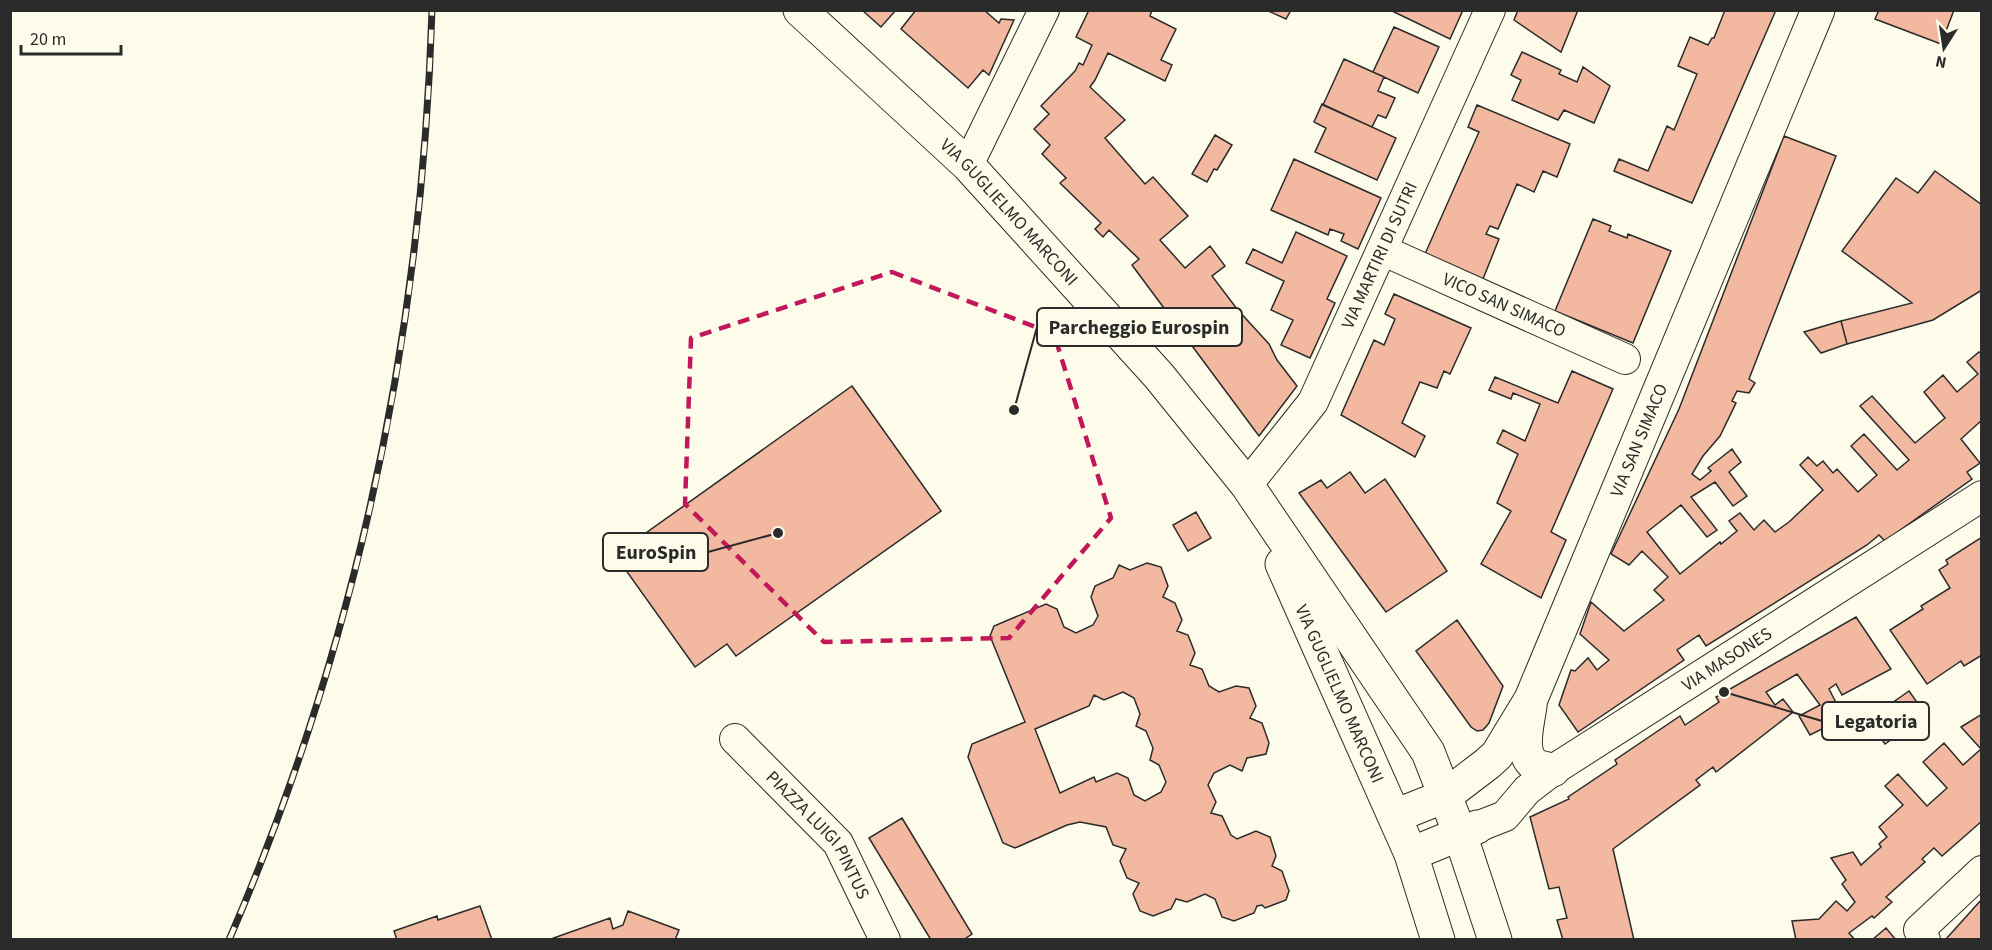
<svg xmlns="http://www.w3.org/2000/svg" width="1992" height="950" font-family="'Source Sans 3',sans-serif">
  <rect width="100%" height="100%" fill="#fdfbea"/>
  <path fill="#f2b8a0" stroke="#2b2b2b" stroke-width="1.5" fill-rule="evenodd" d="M862 10H896L881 27Z
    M916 10H984L999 23 1001 19 1014 20 989 75 983 70 968 88 901 29Z
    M1089 10H1152L1150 16 1176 29 1161 60 1172 65 1165 81 1108 53 1095 80 1090 87 1125 120 1105 138 1145 184 1153 177 1188 216 1160 240 1185 268 1210 246 1225 266 1212 276 1237 309 1269 344 1277 360 1297 386 1259 436 1132 265 1139 259 1109 230 1103 237 1095 229 1101 223 1060 183 1066 178 1042 154 1050 145 1034 129 1049 114 1041 106 1075 71 1079 63 1083 65 1092 45 1076 37Z
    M1266 10H1291L1286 19Z
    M1390 10H1463L1450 39Z
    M1518 10H1578L1561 52 1514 20Z
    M1725 10H1776L1692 203 1614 171 1619 159 1648 171 1667 126 1674 130 1697 74 1678 66 1690 37 1708 45 1712 38H1714Z
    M1879 10H1954L1941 44 1875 19Z
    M1394 27 1439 47 1418 93 1373 72Z
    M1522 52 1561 70 1559 74 1577 82 1583 67 1610 86 1594 123 1564 110 1558 120 1512 100 1521 80 1511 75Z
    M1344 59 1384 77 1378 91 1395 98 1386 118 1378 115 1372 127 1323 105Z
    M1322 104 1396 138 1377 180 1315 152 1326 128 1314 122Z
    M1477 105 1570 144 1557 177 1543 171 1534 192 1517 184 1498 229 1490 226 1486 234 1499 239 1483 279 1425 254 1479 132 1468 127Z
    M1215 135 1232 145 1217 170 1214 169 1207 182 1192 174Z
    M1784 136 1836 156 1749 379 1755 383 1749 393 1737 391 1732 401 1736 403 1720 436 1703 456 1692 474 1700 480 1711 471 1708 468 1732 449 1741 462 1729 472 1747 496 1733 506 1715 482 1691 497 1717 530 1707 537 1681 505 1647 532 1680 574 1720 542 1721 544 1737 531 1729 521 1740 513 1754 530 1764 520 1775 532 1789 522 1823 490 1800 465 1808 457 1817 466 1823 461 1833 473 1837 469 1858 492 1877 475 1851 446 1864 434 1897 470 1909 460 1860 406 1872 396 1915 443 1945 418 1924 392 1943 375 1957 392 1978 374 1967 362 1979 352 1982 354V420L1961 439 1980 463 1967 472 1972 479 1885 541 1879 535 1867 545 1706 646 1699 635 1677 650 1684 660 1578 732 1559 705 1571 670 1575 671 1588 658 1597 670 1609 660 1580 634 1591 602 1624 631 1664 600 1654 590 1668 577 1642 551 1629 565 1611 554 1679 409Z
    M1294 159 1381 198 1358 249 1341 241 1344 234 1330 229 1328 235 1271 210Z
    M1935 171 1982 205V290L1933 320 1847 344 1841 321 1912 303 1842 251 1896 178 1918 193Z
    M1593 219 1611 226 1609 231 1627 238 1628 234 1671 251 1633 343 1555 311Z
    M1296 232 1347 256 1327 299 1335 303 1310 358 1281 345 1293 320 1271 310 1284 281 1246 263 1253 249 1282 263Z
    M1394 294 1471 328 1450 374 1444 371 1437 388 1420 382 1402 423 1425 436 1415 457 1341 415 1374 340 1384 345 1395 319 1385 314Z
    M1841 321 1847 344 1821 353 1804 332Z
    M1572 371 1613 389 1551 532 1566 540 1541 598 1481 564 1511 511 1497 503 1518 454 1497 443 1503 430 1525 441 1540 404 1513 393 1511 399 1489 390 1495 377 1558 403Z
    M852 386 941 511 736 656 727 644 695 667 615 555Z
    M1350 472 1365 493 1385 479 1447 571 1386 612 1299 493 1321 480 1327 488Z
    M1196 512 1211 538 1188 551 1173 525Z
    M1982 537V655L1964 666 1961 661 1927 684 1890 630 1923 609 1921 606 1950 588 1939 570 1948 564 1946 560Z
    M1147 563 1161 567 1168 586 1163 597 1175 603 1182 620 1177 631 1188 635 1195 653 1190 665 1202 669 1209 686 1219 692 1236 686 1249 688 1256 706 1250 718 1262 723 1269 743 1266 754 1247 758 1242 771 1230 765 1214 773 1208 785 1216 802 1211 813 1222 816 1231 835 1237 839 1256 831 1270 837 1276 856 1272 866 1282 871 1289 891 1286 900 1265 908 1262 905 1257 906 1254 913 1234 921 1222 917 1215 899 1205 894 1187 902 1176 899 1171 909 1153 916 1140 911 1133 894 1139 883 1127 878 1120 861 1126 849 1113 845 1106 827 1080 822 1067 825 1015 848 1003 843 968 757 972 744 1025 722 990 636 994 626 1046 604 1057 609 1064 627 1076 633 1093 625 1098 616 1091 597 1095 586 1113 578 1119 565 1130 570ZM1123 692 1134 698 1140 714 1136 726 1146 731 1153 748 1150 760 1159 765 1166 782 1161 792 1145 801 1134 795 1128 778 1117 773 1096 782 1094 777 1060 793 1035 729 1089 706 1094 695 1104 700Z
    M1856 617 1891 669 1842 695 1836 684 1829 689 1844 718 1810 735 1799 716 1820 705 1797 674 1766 692 1775 705 1783 699 1793 712 1716 772 1713 767 1696 780 1700 785 1613 849 1634 940H1563L1557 920 1567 918 1559 887 1549 889 1530 817 1569 799 1568 797 1617 764 1615 760 1680 716 1685 725 1719 702 1716 697Z
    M1457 620 1503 686 1489 723 1483 730 1477 731 1471 727 1416 651Z
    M1909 691 1926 715 1885 744 1868 720Z
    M1982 714V821L1942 856 1934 848 1922 859 1925 862 1886 897 1892 902 1874 918 1872 916 1849 933 1855 940H1796L1792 921 1819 919 1836 901 1847 911 1855 902 1842 884 1846 880 1831 858 1853 852 1861 865 1881 847 1879 844 1887 837 1879 827 1903 805 1885 786 1898 774 1927 806 1947 788 1923 762 1944 743 1963 765 1981 749 1961 727Z
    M902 818 972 934 963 940H931L869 838Z
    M1982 899V940H1946V939Z
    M480 906 492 940H397L394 931 437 916 438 920Z
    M628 911 679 930 675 940H548L610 918 613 929 623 925Z
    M1886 928 1896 940H1872Z"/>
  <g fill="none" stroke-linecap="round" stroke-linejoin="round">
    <defs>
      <g id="minor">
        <path d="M968 165 1044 10"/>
        <path id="s1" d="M1382 250 1625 359"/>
        <path id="s2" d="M1247 485 1313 402 1490 10"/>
        <path id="s3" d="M735 739 838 843 885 940"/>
        <path id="s4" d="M1477 827 1505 816 1527 790 1553 770 1982 496"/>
        <path d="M1925 940 1919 930 1982 871"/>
      </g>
      <g id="tertiary">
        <path d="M1530 706C1528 723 1518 753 1535 765 1540 768 1548 769 1553 770"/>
        <path id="s5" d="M1395 816 1445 796 1487 764 1497 755 1531 699 1818 10"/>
        <path d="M1411 854 1477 827"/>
      </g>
      <g id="secondary">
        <path id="s6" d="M800 10 968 165 1159 376 1247 485 1428 752 1460 834 1495 940"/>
        <path id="s7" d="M1282 564 1411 854 1438 940"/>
      </g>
    </defs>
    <use href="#minor" stroke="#2b2b2b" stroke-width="32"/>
    <use href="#tertiary" stroke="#2b2b2b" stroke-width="35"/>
    <use href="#secondary" stroke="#2b2b2b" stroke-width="35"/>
    <use href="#minor" stroke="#fdfbea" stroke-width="30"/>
    <use href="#tertiary" stroke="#fdfbea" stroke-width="33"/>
    <use href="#secondary" stroke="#fdfbea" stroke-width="33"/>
    <defs>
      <path id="rail" d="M229 940C358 642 422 334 432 10"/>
    </defs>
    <use href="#rail" stroke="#2b2b2b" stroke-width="7"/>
    <use href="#rail" stroke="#fdfbea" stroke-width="4.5" stroke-dasharray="14" stroke-linecap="butt"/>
  </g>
  <path fill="none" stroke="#c2185b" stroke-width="4.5" stroke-dasharray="12 8" stroke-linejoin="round" d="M892 272 1054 334 1111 518 1009 638 824 642 685 504 691 338Z"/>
  <g text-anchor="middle" stroke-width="4.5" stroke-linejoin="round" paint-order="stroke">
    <g font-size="18" fill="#2b2b2b" stroke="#fdfbea">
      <text dy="6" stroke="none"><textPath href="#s6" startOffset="291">VIA GUGLIELMO MARCONI</textPath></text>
      <text dy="6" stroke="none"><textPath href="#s2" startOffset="267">VIA MARTIRI DI SUTRI</textPath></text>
      <text dy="6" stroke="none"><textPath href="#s1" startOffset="134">VICO SAN SIMACO</textPath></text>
      <text dy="6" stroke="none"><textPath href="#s5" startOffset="466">VIA SAN SIMACO</textPath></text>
      <text dy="6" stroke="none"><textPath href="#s4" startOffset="303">VIA MASONES</textPath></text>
      <text dy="6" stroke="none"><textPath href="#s7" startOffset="142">VIA GUGLIELMO MARCONI</textPath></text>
      <text dy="6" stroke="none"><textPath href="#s3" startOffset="128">PIAZZA LUIGI PINTUS</textPath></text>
    </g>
  </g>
  <path fill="none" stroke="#2b2b2b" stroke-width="2" d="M1014 410L1037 327M778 533L708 552M1724 692L1822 721"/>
  <g fill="#2b2b2b" stroke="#fdfbea" stroke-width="2">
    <circle cx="1014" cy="410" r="6"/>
    <circle cx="778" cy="533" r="6"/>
    <circle cx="1724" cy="692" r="6"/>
  </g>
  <g fill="#fdfbea" stroke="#2b2b2b" stroke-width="2">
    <rect x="1037" y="308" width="205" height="38" rx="6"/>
    <rect x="603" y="533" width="105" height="38" rx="6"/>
    <rect x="1822" y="702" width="107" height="38" rx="6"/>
  </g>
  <g font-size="20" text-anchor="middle" font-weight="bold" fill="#2b2b2b">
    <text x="1139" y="334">Parcheggio Eurospin</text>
    <text x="656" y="559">EuroSpin</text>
    <text x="1876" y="728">Legatoria</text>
  </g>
  <rect width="1992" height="950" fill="none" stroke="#2b2b2b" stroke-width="24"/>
  <g transform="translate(1944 48) rotate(192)" stroke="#fdfbea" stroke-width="4.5" paint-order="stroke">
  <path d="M0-4.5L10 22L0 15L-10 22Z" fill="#2b2b2b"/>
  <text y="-9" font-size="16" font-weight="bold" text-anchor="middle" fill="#2b2b2b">N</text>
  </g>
  <path d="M21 45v9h100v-9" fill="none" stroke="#2b2b2b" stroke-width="3"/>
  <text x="30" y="45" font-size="18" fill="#2b2b2b" stroke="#fdfbea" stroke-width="4.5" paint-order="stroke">20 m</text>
</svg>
